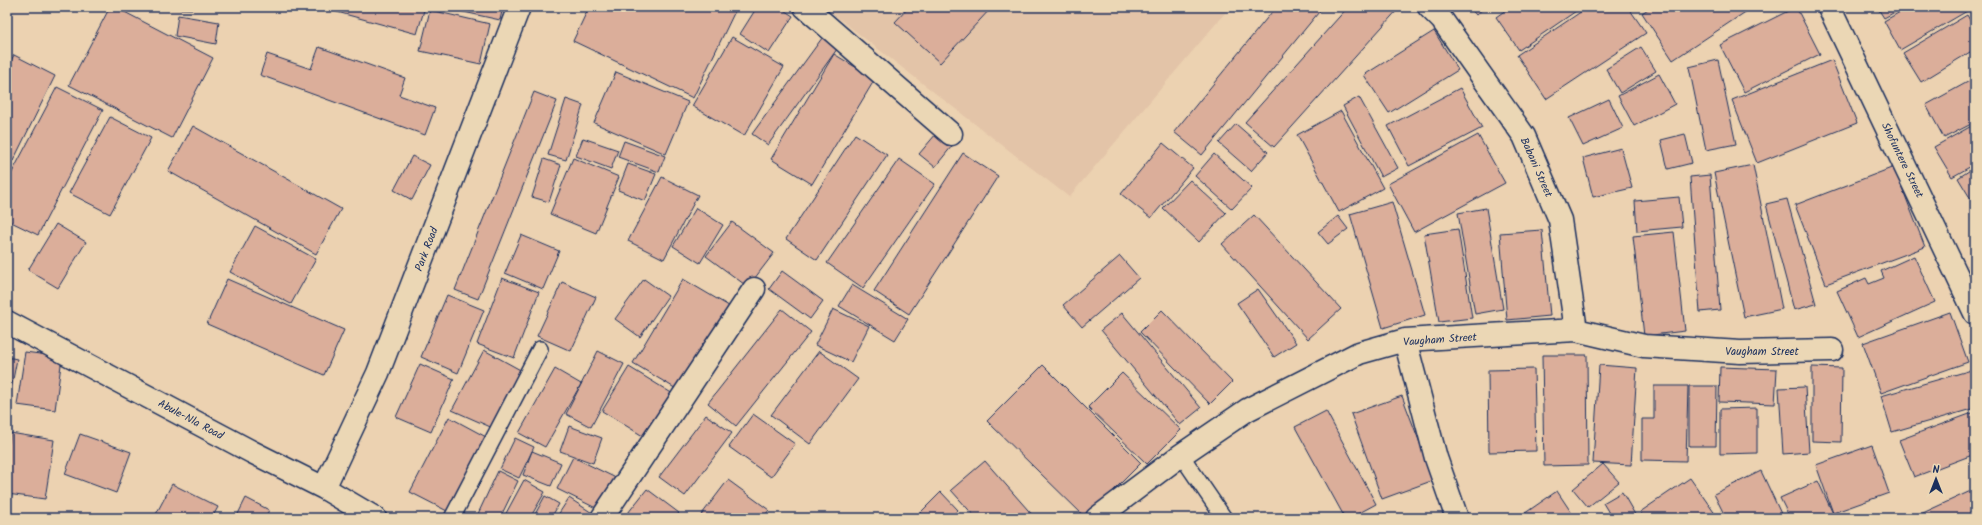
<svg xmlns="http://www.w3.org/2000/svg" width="1982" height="525" font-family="Kalam,sans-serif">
  <rect width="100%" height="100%" fill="#ecd2b1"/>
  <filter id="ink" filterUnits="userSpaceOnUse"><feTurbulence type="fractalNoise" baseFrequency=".025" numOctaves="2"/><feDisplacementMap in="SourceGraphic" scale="8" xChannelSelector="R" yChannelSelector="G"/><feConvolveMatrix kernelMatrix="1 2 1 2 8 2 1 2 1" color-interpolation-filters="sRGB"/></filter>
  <g filter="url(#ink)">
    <path fill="#e3c4a8" d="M824 7H1230L1069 197Z"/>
    <path fill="#dbae9a" stroke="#1b2f5e" d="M110 7H115L213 58 172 138 69 85Z
      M126 7H194V9L126 8Z
      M319 7H425L417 34Z
      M441 7H503L500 20Z
      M589 7H737L693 98 573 41Z
      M757 7H779L793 16 769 53 740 34Z
      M909 7H992L940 63 895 22Z
      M1276 7H1323L1202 155 1174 132Z
      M1348 7H1400L1274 147 1245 122Z
      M1469 7H1485L1476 15Z
      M1510 7H1582L1519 50 1496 17Z
      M1588 7H1628L1646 33 1546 99 1517 55Z
      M1651 7H1753L1673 60 1642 13Z
      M1796 7 1820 54 1744 92 1720 45Z
      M1877 7H1904L1884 18Z
      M1909 7H1974L1900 50 1884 21Z
      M430 10 490 24 481 64 420 51Z
      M178 15 219 22 216 44 175 36Z
      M1967 15 1975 29V49L1921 82 1903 53Z
      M1434 31 1458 70 1389 113 1364 75Z
      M825 34 840 45 768 145 752 134Z
      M732 37 784 67 744 136 692 106Z
      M319 47 405 78 399 95 435 108 425 135 260 75 267 54 311 69Z
      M1641 47 1656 71 1620 93 1606 69Z
      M834 54 875 79 812 184 771 159Z
      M14 55 55 76 13 161 7 158V68Z
      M1718 60 1736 144 1706 150 1689 67Z
      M1832 60 1857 123 1757 163 1732 100Z
      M616 72 688 102 666 154 594 123Z
      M1659 74 1675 104 1634 126 1618 96Z
      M1975 78V122L1944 138 1926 105Z
      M57 87 103 110 38 235 7 220V182Z
      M1460 88 1482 128 1409 166 1388 126Z
      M534 92 557 101 478 299 455 290Z
      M1359 97 1398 168 1381 177 1343 106Z
      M566 99 583 105 566 160 548 155Z
      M1609 99 1623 128 1583 146 1569 118Z
      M1341 111 1383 188 1339 212 1297 135Z
      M110 117 151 138 110 214 69 193Z
      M1236 124 1268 152 1251 171 1219 143Z
      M1975 124V164L1952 177 1934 147Z
      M193 126 341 209 316 254 168 171Z
      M855 134 887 155 817 260 786 239Z
      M936 134 952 146 935 167 919 154Z
      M1685 134 1692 163 1668 169 1661 140Z
      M1478 135 1505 183 1414 232 1388 184Z
      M583 138 618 150 611 169 576 156Z
      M624 141 665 156 659 172 618 157Z
      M1163 143 1193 168 1151 218 1121 194Z
      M1621 148 1632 188 1593 197 1583 158Z
      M963 153 998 176 909 314 874 291Z
      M1214 154 1252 188 1232 209 1195 176Z
      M412 156 430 165 412 200 394 190Z
      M573 158 619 177 596 233 550 214Z
      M544 159 561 165 549 202 532 197Z
      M899 159 935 184 863 288 827 263Z
      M628 164 656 174 645 201 618 190Z
      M1753 165 1782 309 1744 317 1714 173Z
      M1894 167 1925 247 1826 284 1795 205Z
      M1975 167V206L1958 178Z
      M1710 175 1720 310 1700 312 1690 177Z
      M662 177 698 195 664 259 628 241Z
      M1190 180 1226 213 1199 242 1163 208Z
      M1679 197 1682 227 1637 231 1635 201Z
      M1787 199 1816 304 1794 310 1766 204Z
      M1392 202 1425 315 1383 328 1350 214Z
      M696 208 723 225 700 263 673 246Z
      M1486 208 1503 309 1475 314 1458 213Z
      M1254 215 1341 309 1308 339 1222 244Z
      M1338 216 1348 229 1328 244 1318 232Z
      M732 222 774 253 748 287 706 256Z
      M56 224 86 242 58 288 28 270Z
      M255 226 316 259 291 304 230 272Z
      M1458 229 1472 318 1439 322 1424 234Z
      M1542 230 1550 316 1507 320 1500 233Z
      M1674 232 1685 331 1644 336 1633 236Z
      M521 235 559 251 543 289 505 273Z
      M1120 256 1139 278 1082 327 1063 305Z
      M1914 256 1935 302 1858 337 1837 291 1866 278 1869 284 1884 278 1881 271Z
      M782 271 823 301 810 319 769 289Z
      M502 278 539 292 514 358 477 344Z
      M227 279 344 330 324 375 207 324Z
      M644 279 668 296 640 337 615 319Z
      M683 279 734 309 683 393 633 363Z
      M562 282 596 297 571 351 537 336Z
      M852 285 908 319 895 340 839 306Z
      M1258 289 1296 343 1274 357 1237 303Z
      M447 295 484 310 458 373 421 357Z
      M782 309 811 332 736 426 708 403Z
      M833 309 869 326 851 362 815 345Z
      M1162 310 1232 382 1210 404 1140 332Z
      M1950 312 1968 362 1881 393 1863 343Z
      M1122 313 1201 408 1180 425 1101 330Z
      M484 350 524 372 495 429 452 410Z
      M598 351 624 364 591 427 566 414Z
      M819 351 858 379 810 444 771 415Z
      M25 352 62 357 55 410 17 405Z
      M1542 355H1587L1588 465 1544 466Z
      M7 357 17 359 7 410Z
      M420 364 454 379 431 432 396 417Z
      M1043 365 1141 463 1086 518 987 421Z
      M1599 365 1637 368 1631 465 1593 463Z
      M629 367 678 397 651 441 602 411Z
      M1720 367 1777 369 1775 404 1719 402Z
      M1812 367 1842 368 1841 442 1812 441Z
      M555 369 581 384 545 447 519 433Z
      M1534 369 1536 451 1489 452 1488 370Z
      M1975 369V408L1892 432 1881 396Z
      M1122 373 1181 430 1147 464 1088 407Z
      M1654 386H1688L1686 461 1642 460V419H1654Z
      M1689 386H1717L1716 446H1689Z
      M1805 387 1809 452 1783 454 1779 388Z
      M1402 396 1434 480 1382 499 1351 414Z
      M1757 408V453L1720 454V409Z
      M1326 411 1376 504 1350 518H1345L1295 427Z
      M1975 412V454L1914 477 1899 440Z
      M753 414 795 444 771 477 729 447Z
      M706 415 732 433 685 496 659 477Z
      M449 417 488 438 449 512 410 492Z
      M569 426 602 438 593 463 560 451Z
      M10 433 54 440 45 499 7 494V456Z
      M80 434 131 452 116 493 65 474Z
      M515 438 534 447 519 478 500 469Z
      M1872 445 1889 493 1833 513 1816 465Z
      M532 451 561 463 551 486 523 475Z
      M573 457 620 480 604 512 557 489Z
      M985 461 1035 518H976L951 490Z
      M1603 464 1619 482 1588 507 1573 489Z
      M498 471 518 481 500 518H480L477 516Z
      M1761 471 1783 518H1726L1714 494Z
      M1690 478 1718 518H1644L1640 512Z
      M524 480 545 492 530 518H507L504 517Z
      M728 480 769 510 763 518H699Z
      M1818 481 1835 518H1790L1780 498Z
      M172 484 218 507 212 518H154Z
      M647 489 679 513 675 518H624Z
      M1975 489V518H1912Z
      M1557 491 1575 518H1518Z
      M941 492 958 510 950 518H915Z
      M1622 492 1637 518H1612L1603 503Z
      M545 496 559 504 551 518H533Z
      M246 498 269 510 265 518H236Z
      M569 498 600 518H556Z"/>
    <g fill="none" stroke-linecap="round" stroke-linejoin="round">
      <defs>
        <path id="lane" d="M1181 455 1224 518
          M452 518 540 349"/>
        <path id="street" d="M805 7 951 134
          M1429 7 1442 20 1524 136 1560 220 1576 330
          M1829 7 1975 313
          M7 322 252 452 324 488 375 518
          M1405 340 1436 458 1457 518
          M324 488 378 373 519 7
          M602 518 754 289
          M1097 518 1181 455 1247 410 1359 353 1405 340 1576 330 1644 346 1740 352 1832 350"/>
      </defs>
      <use href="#lane" stroke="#1b2f5e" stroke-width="18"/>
      <use href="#street" stroke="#1b2f5e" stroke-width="25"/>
      <use href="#lane" stroke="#ebd7b5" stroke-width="15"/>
      <use href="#street" stroke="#ebd7b5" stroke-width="22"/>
    </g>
  </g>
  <g text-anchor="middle" stroke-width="4" stroke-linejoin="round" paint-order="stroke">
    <g font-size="11" fill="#1b2f5e" stroke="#ebd7b5">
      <text transform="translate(1903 160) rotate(64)" y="4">Shofuntere Street</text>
      <text transform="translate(1537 167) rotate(66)" y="4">Babani Street</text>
      <text transform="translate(426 249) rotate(-69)" y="4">Park Road</text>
      <text transform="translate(1440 339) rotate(-4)" y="4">Vaugham Street</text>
      <text x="1762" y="355">Vaugham Street</text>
      <text transform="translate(191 419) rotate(28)" y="4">Abule-Nla Road</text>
    </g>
  </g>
  <rect width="1982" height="525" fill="none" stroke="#ebd7b5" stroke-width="24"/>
  <rect x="12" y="12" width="1958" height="501" fill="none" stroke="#1b2f5e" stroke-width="1.5" filter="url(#ink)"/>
  <g transform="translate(1936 479)" stroke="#ebd7b5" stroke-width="3" paint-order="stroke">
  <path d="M0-3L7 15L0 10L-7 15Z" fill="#1b2f5e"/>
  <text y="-6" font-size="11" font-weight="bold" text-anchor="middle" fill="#1b2f5e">N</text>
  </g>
</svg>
